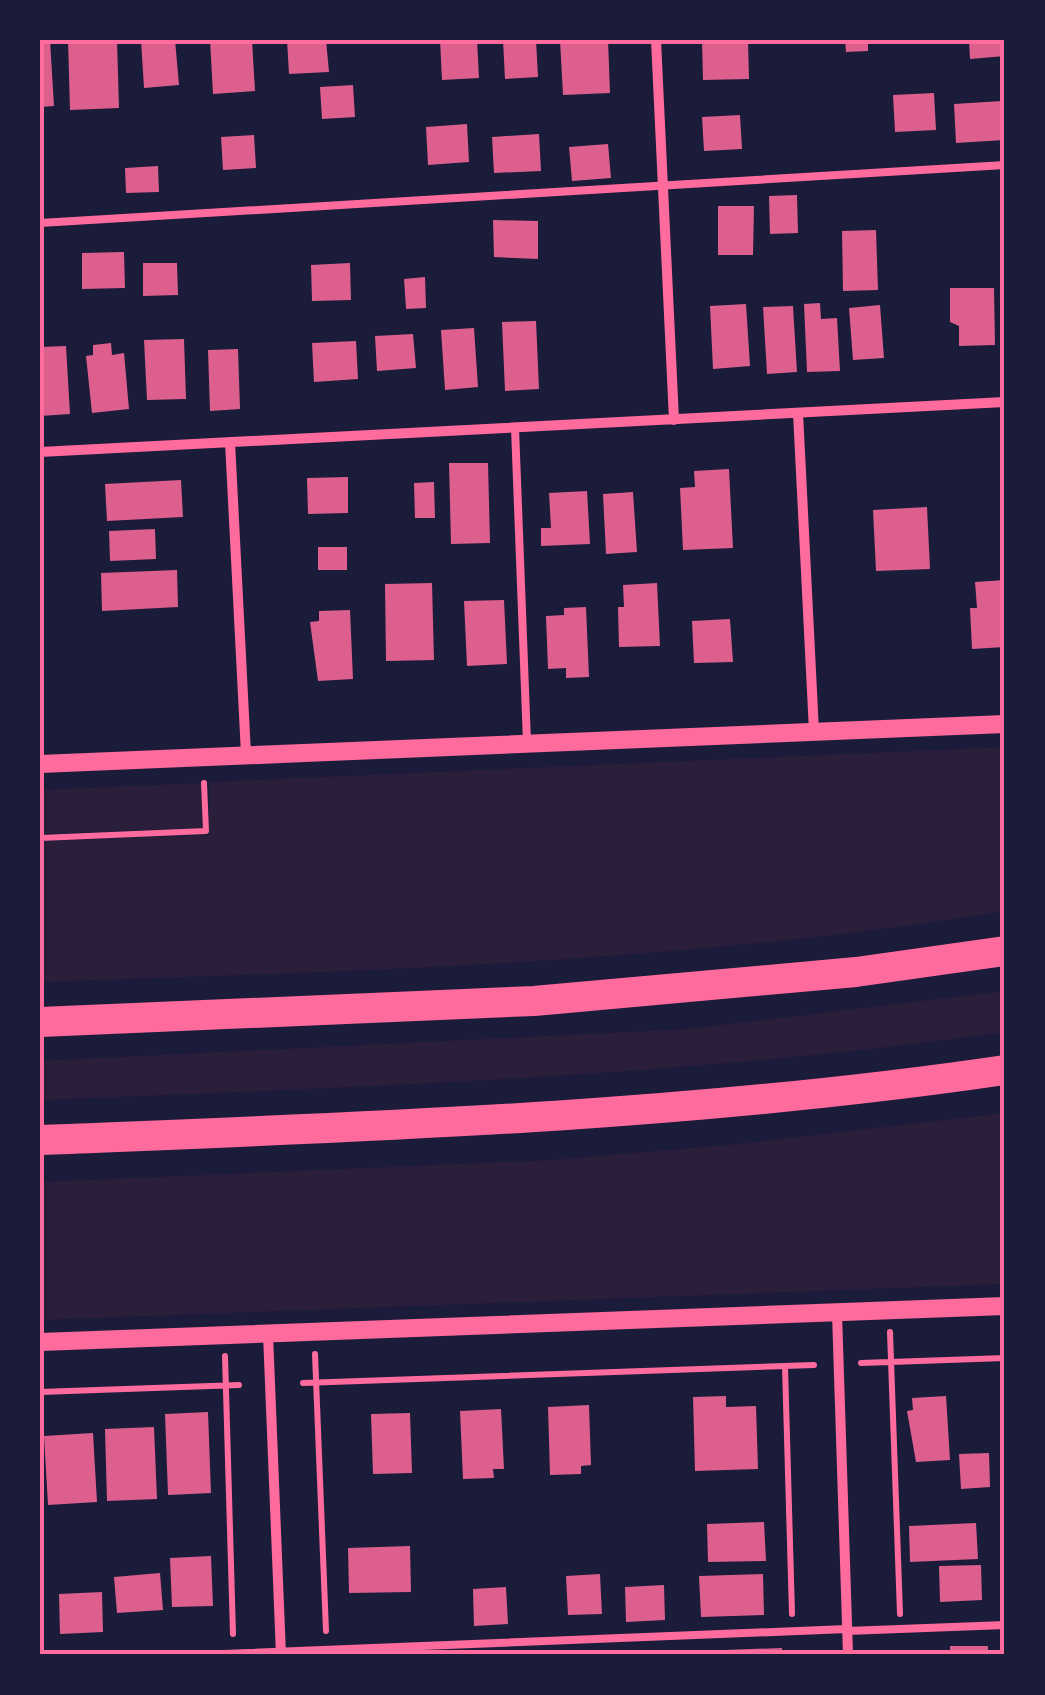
<svg xmlns="http://www.w3.org/2000/svg" width="1045" height="1695" font-family="Karla,sans-serif">
  <rect width="100%" height="100%" fill="#1b1b3a"/>
  <path fill="#2a1e3b" d="M1005 747V911C687 963 361 971 40 982V841L209 835V782Z
    M201 783 203 828 40 834V790Z
    M1005 991V1032C685 1077 363 1087 40 1100V1061L688 1029Z
    M1005 1113V1284L40 1320V1182L552 1160 739 1144Z"/>
  <path fill="#dd5f8e" d="M40 40H50L54 106 40 107Z
    M68 40H117L119 108 70 110Z
    M141 40H175L179 85 144 88Z
    M210 40H252L255 91 213 94Z
    M287 40H326L329 72 289 74Z
    M440 40H477L479 78 442 80Z
    M503 40H536L538 77 505 79Z
    M560 40H608L610 93 563 95Z
    M702 40H748L749 79 703 80Z
    M845 40H868V51L846 52Z
    M969 40H1005V56L970 59Z
    M353 85 355 117 322 119 320 87Z
    M934 93 936 130 895 132 893 95Z
    M1002 101 1004 140 956 143 954 104Z
    M740 115 742 149 704 151 702 117Z
    M467 124 469 162 428 165 426 127Z
    M539 134 541 171 494 173 492 137Z
    M254 135 256 168 223 170 221 137Z
    M608 144 611 178 572 181 569 147Z
    M158 166 159 192 126 193 125 168Z
    M797 195 798 233 770 234 769 196Z
    M718 206H754L753 255H718Z
    M493 220 538 221V259L494 257Z
    M876 230 878 290 843 291 842 231Z
    M124 252 125 288 82 289V253Z
    M143 263H177L178 295 143 296Z
    M350 263 351 300 312 301 311 265Z
    M425 277 426 308 406 309 404 279Z
    M950 288H994L995 345 959 346V326L950 322Z
    M820 303 821 319 837 318 840 371 807 372 804 304Z
    M746 304 750 366 713 369 710 306Z
    M880 305 884 358 853 360 849 308Z
    M793 306 797 372 767 374 763 307Z
    M536 321 539 389 505 391 502 322Z
    M474 328 478 387 445 390 441 330Z
    M413 334 416 368 377 371 375 336Z
    M184 339 186 399 147 400 144 340Z
    M356 341 358 379 314 382 312 343Z
    M111 343 112 355 124 353 129 409 92 413 86 356 93 355V345Z
    M66 346 70 414 40 416V347Z
    M238 349 240 409 210 411 208 350Z
    M449 463H488L490 543 451 544Z
    M729 469 733 548 683 550 680 488 695 487 694 471Z
    M348 477V513L308 514 307 478Z
    M181 480 183 517 107 521 105 484Z
    M434 482 435 518H415L414 483Z
    M587 491 590 544 541 546V528H551L549 493Z
    M633 492 637 552 606 554 603 494Z
    M927 507 930 569 876 571 873 510Z
    M155 529 156 559 110 561 109 531Z
    M318 547H347V570H318Z
    M177 570 178 607 102 611 101 573Z
    M1005 580V647L972 649 970 608H977L975 582Z
    M432 583 434 660 386 661 385 584Z
    M657 583 660 646 619 647 618 607H624L623 585Z
    M504 600 507 664 467 666 464 601Z
    M586 607 589 677 566 678V668L548 669 546 616 564 615V608Z
    M350 610 353 679 318 681 310 622 319 621V611Z
    M730 619 733 662 694 663 692 621Z
    M726 1396V1407L756 1406 758 1469 695 1471 693 1397Z
    M946 1396 950 1460 916 1462 907 1411 913 1410 912 1398Z
    M589 1405 591 1465 581 1466V1474L550 1475 548 1407Z
    M501 1409 504 1469H493L494 1478 463 1479 460 1411Z
    M208 1412 211 1493 168 1495 165 1414Z
    M410 1413 412 1473 373 1474 371 1414Z
    M154 1427 157 1499 107 1501 105 1429Z
    M93 1433 97 1502 48 1505 44 1436Z
    M989 1453 990 1487 961 1489 959 1454Z
    M764 1522 766 1561 708 1562 707 1524Z
    M976 1523 978 1559 910 1562 909 1526Z
    M410 1546 411 1592 349 1593 348 1548Z
    M211 1556 213 1606 172 1607 170 1558Z
    M981 1565 982 1600 940 1602 939 1566Z
    M160 1573 163 1610 117 1613 114 1577Z
    M600 1574 602 1614 568 1615 566 1576Z
    M763 1574 764 1615 701 1617 699 1576Z
    M664 1585 665 1620 626 1622 625 1587Z
    M506 1587 508 1624 474 1626 473 1589Z
    M102 1592 103 1632 60 1634 59 1594Z
    M950 1646H988V1655H950Z
    M782 1648V1655H724V1650Z"/>
  <g fill="none" stroke-linecap="round" stroke-linejoin="round">
    <path stroke="#ff6b9d" stroke-width="6" d="M40 838 206 831 204 783
      M890 1332 900 1614
      M315 1354 326 1631
      M225 1356 233 1634
      M861 1363 1005 1358
      M785 1366 792 1614
      M303 1383 814 1365
      M40 1392 239 1385"/>
    <path stroke="#ff6b9d" stroke-width="8" d="M40 223 1005 165
      M515 428 527 742
      M847 1631 1005 1625
      M197 1655 847 1629"/>
    <path stroke="#ff6b9d" stroke-width="10" d="M656 40 674 420
      M798 413 814 731
      M230 442 246 754
      M40 452 1005 402
      M837 1313 848 1655
      M268 1334 281 1655"/>
    <path stroke="#ff6b9d" stroke-width="18" d="M40 764 1005 724
      M40 1342 1005 1306"/>
    <path stroke="#ff6b9d" stroke-width="30" d="M40 1022 534 1001 856 972 1005 951
      M40 1140C363 1127 685 1117 1005 1070"/>
  </g>
  <rect width="1045" height="1695" fill="none" stroke="#1b1b3a" stroke-width="85"/>
  <rect x="42" y="42" width="960" height="1610" fill="none" stroke="#ff6b9d" stroke-width="4"/>
</svg>
